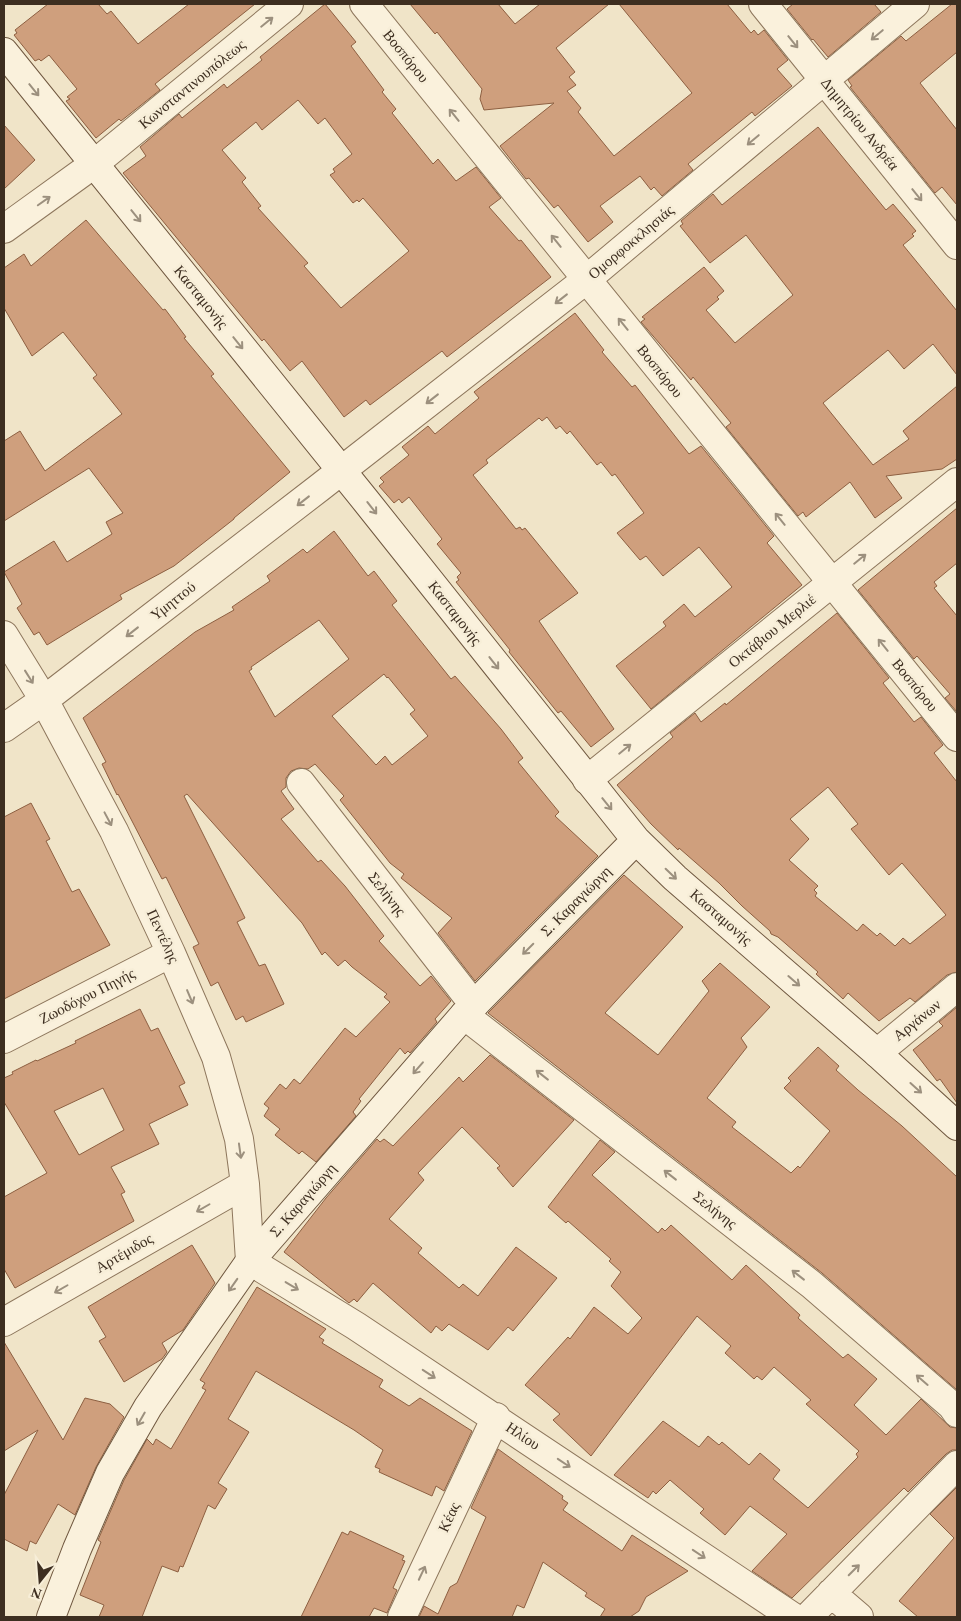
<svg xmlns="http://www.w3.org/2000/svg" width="961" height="1621" font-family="'Times New Roman',serif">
  <rect width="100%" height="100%" fill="#f0e4c8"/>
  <path fill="#cf9f7d" stroke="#8d5f41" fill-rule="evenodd" d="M48 4H98L107 14 111 11 138 44 189 4H255L155 84 160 90 121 121 119 119 96 138 66 101 70 99 67 97 77 89 49 55 41 61 39 59 35 61 14 35 17 33 15 30Z
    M325 4 356 42 351 46 384 90 382 92 396 109 392 113 433 164 438 159 456 181 476 167 501 198 489 207 519 241 521 240 551 277 447 357 442 351 370 405 366 400 344 417 302 361 290 371 264 339 262 341 123 173 146 156 140 147 179 114 182 118 224 84 227 88 262 60 260 57ZM298 100 318 124 325 118 352 154 333 169 335 172 330 175 353 203 357 200 359 202 363 198 409 251 341 308 304 266 308 263 258 208 261 206 242 182 246 178 222 150 256 122 262 130Z
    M410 4H498L515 24 540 4H609L556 48 575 72 569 77 576 85 567 91 581 108 578 112 614 156 692 93 619 4H727L751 33 754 30 758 35 764 30 788 60 777 69 792 86 755 116 752 112 688 164 693 170 662 196 654 187 651 190 640 176 600 206 613 222 588 242 558 205 554 208 529 178 526 179 500 146 554 103 484 110 480 99 482 89 437 32 435 34Z
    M793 4H874L881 12 828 57 813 39 812 40 787 9Z
    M952 4H957V52L920 83 957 130V205L942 187 935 193 850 87 852 86 848 80 901 36 906 41Z
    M4 125 35 160 4 189Z
    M818 127 886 210 893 204 916 231 912 234 914 236 903 245 957 311V375L933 344 904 369 888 350 823 403 873 465 909 439 903 431 957 386V459L942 469 886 476 902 498 875 518 850 482 806 517 803 512 798 516 726 427 731 423 693 377 691 380 641 322 645 319 642 317 704 267 724 291 717 297 719 299 706 310 735 343 793 295 746 235 710 263 680 226 683 224 681 221 713 194 722 205Z
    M86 220 163 310 165 309 186 337 184 338 214 374 211 376 290 472 234 518V519L174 566 120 595 122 599 47 645 39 632 34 635 17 608 22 604 4 572 54 541 67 562 112 534 106 522 123 513 89 468 4 521V441L20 431 45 471 122 414 93 378 97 375 63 332 32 356 4 308V268L24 254 31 266Z
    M575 313 604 350 602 352 632 387 635 385 689 454 701 446 774 536 767 543 802 585 651 709 616 666 666 626 663 622 684 604 695 617 732 587 699 547 663 576 646 556 640 560 617 533 644 513 615 474 612 476 601 462 597 465 570 431 567 434 560 426 556 429 547 417 542 421 539 418 486 460 488 463 473 475 516 529 520 527 522 530 525 528 578 593 539 621 614 729 591 747 561 711 558 713 509 652 510 650 456 582 459 580 457 577 461 573 437 544 442 539 409 497 402 503 399 499 394 503 379 486 384 482 380 478 409 455 402 447 428 426 435 434 479 398 474 392Z
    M957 508V563L934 582 937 586 934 588 957 616V712L945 698 950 694 917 656 914 659 858 590Z
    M334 531 368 576 374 571 397 601 392 605 451 679 455 676 501 729 523 758 518 762 559 812 555 816 598 856 475 981 438 933 452 918 401 878 404 874 390 863 340 800 344 796 315 764 308 769 299 768 291 771 286 778V787L281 791 294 809 281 819 318 862 321 860 345 886 384 936 379 941 420 986 431 976 451 1001 435 1019 437 1022 410 1053 408 1051 405 1054 400 1048 359 1099 361 1101 353 1112 356 1116 316 1162 302 1151 299 1154 275 1135 280 1129 264 1116 269 1108 264 1104 280 1084 286 1089 294 1079 300 1084 345 1028 356 1037 390 1002 384 997 387 994 352 967 345 960 338 966 325 952 322 955 302 923 187 794 184 796 245 918 237 922 259 966 265 964 284 1004 246 1022 243 1016 236 1020 218 982 211 986 193 947 199 944 166 877 162 879 118 794 117 795 102 764 106 762 83 718 195 632 234 610 232 607 270 581 267 576 303 549 307 553ZM319 620 349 659 275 717 249 671 252 669 251 667ZM384 674 387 678 388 677 415 710 410 714 428 736 392 765 385 756 376 765 332 716Z
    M837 613 889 678 883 683 914 722 921 717 943 745 934 753 957 782V972L947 975 915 1002 910 998 879 1021 848 993 843 999 816 974 818 972 778 937 771 934 770 931 742 906 719 883 679 848 678 850 651 824 617 785 673 737 670 733 695 713 701 722 725 703 726 705ZM828 787 858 824 851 829 889 875 902 863 946 915 910 944 903 938 895 946 880 933 877 936 863 924 857 931 815 896 817 893 814 890 818 886 789 860 809 839 790 819Z
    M31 803 50 839 46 841 72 892 79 889 110 945 4 999V817Z
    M624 875 683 927 605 1013 658 1055 709 991 702 981 720 963 770 1007 741 1038 747 1047 707 1098 736 1122 732 1127 791 1173 798 1166 800 1168 830 1131 784 1088 791 1081 788 1078 818 1047 839 1066 836 1070 858 1090 902 1126 957 1177V1390L822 1273 488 1013Z
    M957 1007V1103L940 1079 937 1081 913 1050 943 1026 939 1022Z
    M140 1009 151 1031 158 1028 185 1083 179 1086 188 1105 149 1124 159 1144 111 1167 125 1192 121 1194 134 1221 15 1288 4 1269V1197L47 1173 4 1102V1078L13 1074 12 1072 36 1060 37 1061 76 1043 75 1041ZM103 1088 124 1130 79 1155 54 1111Z
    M490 1055 574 1120 513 1187 497 1168 500 1166 462 1127 418 1173 424 1180 389 1219 422 1248 418 1253 459 1288 463 1284 478 1296 516 1247 557 1278 513 1331 508 1327 488 1350 449 1324 442 1331 436 1326 431 1333 373 1283 357 1302 354 1299 349 1303 284 1252 326 1198 377 1139 380 1142 384 1139 393 1146 459 1077 463 1082Z
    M600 1140 615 1152 592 1175 626 1205 658 1233 662 1228 665 1231 671 1225 732 1280 746 1265 800 1315 798 1318 843 1358 848 1354 877 1379 854 1405 886 1435 921 1399 950 1427 957 1428V1450H952L946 1454 908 1492 904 1488 792 1598 752 1571 787 1534 750 1506 725 1535 700 1513 704 1509 670 1480 656 1494 653 1491 648 1498 614 1475 663 1421 699 1447 708 1436 719 1445 722 1442 749 1465 760 1453 780 1470 773 1479 808 1508 858 1457 856 1454 859 1451 806 1404 811 1400 774 1367 762 1380 757 1376 754 1379 725 1353 731 1346 697 1316 591 1456 553 1420 560 1414 525 1385 568 1337 570 1339 594 1307 628 1334 642 1318 611 1286 621 1272 609 1261 611 1259 568 1221 566 1223 548 1207Z
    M192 1245 215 1283 183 1330 162 1343 167 1352 162 1359 124 1382 99 1341 106 1337 88 1307Z
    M257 1287 326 1329 319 1337 324 1340 322 1343 383 1380 379 1387 409 1406 420 1398 472 1431 444 1491 436 1486 432 1496 379 1472 380 1469 375 1467 383 1450 354 1430 256 1371 228 1419 249 1432 218 1483 227 1489 215 1509 208 1505 183 1567 180 1566 178 1572 162 1566 142 1617H99L104 1605 80 1595 101 1542 98 1540 124 1480 147 1439 153 1445 156 1439 171 1449 206 1390 202 1388 205 1383 200 1380Z
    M4 1342 63 1440 85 1398 110 1404 124 1417 96 1467 75 1515 58 1504 36 1544 30 1541 27 1551 4 1539V1495L38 1430 4 1451Z
    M498 1449 563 1496 562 1499 568 1503 563 1510 622 1551 632 1535 688 1571 646 1597 639 1611 630 1617H600L605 1609 585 1596 587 1593 543 1562 524 1608 517 1605 512 1617H419L424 1606 438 1614 450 1587 457 1583 486 1517 471 1508Z
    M957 1487V1617H918L899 1601 954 1538 930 1514Z
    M350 1531 404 1556 402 1560 405 1561 393 1588 397 1590 387 1613 374 1608 369 1617H301L342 1532 348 1535Z"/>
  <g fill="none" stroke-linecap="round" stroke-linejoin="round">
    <defs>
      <path id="street" d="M364 4 957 737
        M763 4 957 245
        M4 229 94 164 289 4
        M4 635 44 700 114 831 171 953 216 1057 239 1139 245 1184 250 1261 356 1326 793 1617
        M4 728 44 700 319 488 587 279 915 4
        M587 780 957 482
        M301 783 474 1005
        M464 1015 812 1285 952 1406 957 1413
        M4 1039 171 953
        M877 1053 957 987
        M4 1322 245 1184
        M831 1593 859 1617
        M402 1617 496 1417
        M808 1617 957 1465"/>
      <path id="secondary" d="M4 52 366 501 636 840 675 878 877 1053 957 1126
        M51 1617 77 1549 110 1473 148 1407 250 1261 464 1015 636 840"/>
    </defs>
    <use href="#street" stroke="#8d765c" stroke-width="30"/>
    <use href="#secondary" stroke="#6f573f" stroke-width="30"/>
    <use href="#street" stroke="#faf1dc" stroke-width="28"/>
    <use href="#secondary" stroke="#faf1dc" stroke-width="28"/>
  </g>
  <defs><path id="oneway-shaft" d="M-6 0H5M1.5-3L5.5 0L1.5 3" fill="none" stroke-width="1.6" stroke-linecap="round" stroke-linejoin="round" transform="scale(1.25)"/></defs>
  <g stroke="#9c907e">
    <use href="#oneway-shaft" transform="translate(267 22) rotate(-39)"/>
    <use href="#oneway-shaft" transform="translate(877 35) rotate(140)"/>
    <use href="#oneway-shaft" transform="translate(793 42) rotate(51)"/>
    <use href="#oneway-shaft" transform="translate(34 90) rotate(51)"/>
    <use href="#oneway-shaft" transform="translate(454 115) rotate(-129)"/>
    <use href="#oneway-shaft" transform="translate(753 140) rotate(140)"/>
    <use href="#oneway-shaft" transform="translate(917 195) rotate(51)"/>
    <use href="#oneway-shaft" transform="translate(44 201) rotate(-35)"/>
    <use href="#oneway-shaft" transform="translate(136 216) rotate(51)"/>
    <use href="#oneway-shaft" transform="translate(556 241) rotate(-129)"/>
    <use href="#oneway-shaft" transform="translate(561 299) rotate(142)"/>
    <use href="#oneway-shaft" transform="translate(623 324) rotate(-129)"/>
    <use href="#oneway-shaft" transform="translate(238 343) rotate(51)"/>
    <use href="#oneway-shaft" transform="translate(432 399) rotate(142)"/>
    <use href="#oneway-shaft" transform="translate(303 501) rotate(142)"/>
    <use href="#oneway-shaft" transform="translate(372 508) rotate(52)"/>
    <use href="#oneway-shaft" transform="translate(780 519) rotate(-129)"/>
    <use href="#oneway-shaft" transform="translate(860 559) rotate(-39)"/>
    <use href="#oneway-shaft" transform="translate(132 632) rotate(142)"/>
    <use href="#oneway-shaft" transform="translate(883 645) rotate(-129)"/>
    <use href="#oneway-shaft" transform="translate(494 663) rotate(52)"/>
    <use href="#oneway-shaft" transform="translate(29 677) rotate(58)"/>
    <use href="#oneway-shaft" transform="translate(625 749) rotate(-39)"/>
    <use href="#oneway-shaft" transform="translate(607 804) rotate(51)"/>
    <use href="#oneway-shaft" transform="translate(108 819) rotate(62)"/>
    <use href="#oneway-shaft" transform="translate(671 874) rotate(44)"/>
    <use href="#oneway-shaft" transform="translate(528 949) rotate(135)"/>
    <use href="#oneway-shaft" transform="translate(794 981) rotate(41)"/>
    <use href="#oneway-shaft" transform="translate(190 997) rotate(67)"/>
    <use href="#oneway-shaft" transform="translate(418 1068) rotate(131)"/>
    <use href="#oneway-shaft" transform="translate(542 1075) rotate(-142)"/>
    <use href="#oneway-shaft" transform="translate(916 1088) rotate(42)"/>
    <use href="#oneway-shaft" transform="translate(240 1151) rotate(82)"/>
    <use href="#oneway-shaft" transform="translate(670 1175) rotate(-142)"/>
    <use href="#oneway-shaft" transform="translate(203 1208) rotate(150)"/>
    <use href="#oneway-shaft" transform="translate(798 1275) rotate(-142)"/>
    <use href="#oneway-shaft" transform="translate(233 1285) rotate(125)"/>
    <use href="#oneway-shaft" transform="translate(292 1286) rotate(31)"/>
    <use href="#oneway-shaft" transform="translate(61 1289) rotate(150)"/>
    <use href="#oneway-shaft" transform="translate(429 1374) rotate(33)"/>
    <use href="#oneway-shaft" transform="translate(922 1380) rotate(-139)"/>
    <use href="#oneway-shaft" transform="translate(141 1419) rotate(120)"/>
    <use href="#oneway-shaft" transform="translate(564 1463) rotate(34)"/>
    <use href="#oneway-shaft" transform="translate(699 1554) rotate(34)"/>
    <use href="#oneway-shaft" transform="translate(854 1570) rotate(-45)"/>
    <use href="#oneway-shaft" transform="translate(422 1573) rotate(-65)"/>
  </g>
  <g text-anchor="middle" stroke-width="5" stroke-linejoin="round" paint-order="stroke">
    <g font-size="15" fill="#3d2e20" stroke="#f7eed8">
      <text transform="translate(406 56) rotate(51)" y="5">Βοσπόρου</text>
      <text transform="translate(192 84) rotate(-39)" y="5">Κωνσταντινουπόλεως</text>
      <text transform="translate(860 124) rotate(51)" y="5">Δημητρίου Ανδρέα</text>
      <text transform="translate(631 242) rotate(-40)" y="5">Ομορφοκκλησιάς</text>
      <text transform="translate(201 297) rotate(51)" y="5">Κασταμονής</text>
      <text transform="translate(660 371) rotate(51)" y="5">Βοσπόρου</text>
      <text transform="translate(173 601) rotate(-38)" y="5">Υμηττού</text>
      <text transform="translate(455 613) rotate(52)" y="5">Κασταμονής</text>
      <text transform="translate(772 631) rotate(-39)" y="5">Οκτάβιου Μερλιέ</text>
      <text transform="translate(915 685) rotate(51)" y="5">Βοσπόρου</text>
      <text transform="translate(387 894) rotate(52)" y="5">Σελήνης</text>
      <text transform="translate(576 901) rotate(-45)" y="5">Σ. Καραγιώργη</text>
      <text transform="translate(721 917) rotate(41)" y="5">Κασταμονής</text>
      <text transform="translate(163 936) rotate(65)" y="5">Πεντέλης</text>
      <text transform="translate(87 996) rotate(-27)" y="5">Ζωοδόχου Πηγής</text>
      <text transform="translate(917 1020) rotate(-39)" y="5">Αργάνων</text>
      <text transform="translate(303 1200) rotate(-49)" y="5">Σ. Καραγιώργη</text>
      <text transform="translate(715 1210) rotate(38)" y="5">Σελήνης</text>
      <text transform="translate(124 1253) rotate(-30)" y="5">Αρτέμιδος</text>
      <text transform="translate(523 1436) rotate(34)" y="5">Ηλίου</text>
      <text transform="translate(449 1517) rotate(-65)" y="5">Κέας</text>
    </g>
  </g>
  <rect width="961" height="1621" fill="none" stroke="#3d2e20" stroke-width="10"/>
  <g transform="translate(40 1581) rotate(197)" stroke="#f7eed8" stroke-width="4" paint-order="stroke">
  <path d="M0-4L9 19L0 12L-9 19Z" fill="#3d2e20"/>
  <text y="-8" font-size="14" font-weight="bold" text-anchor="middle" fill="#3d2e20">N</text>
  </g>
</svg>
